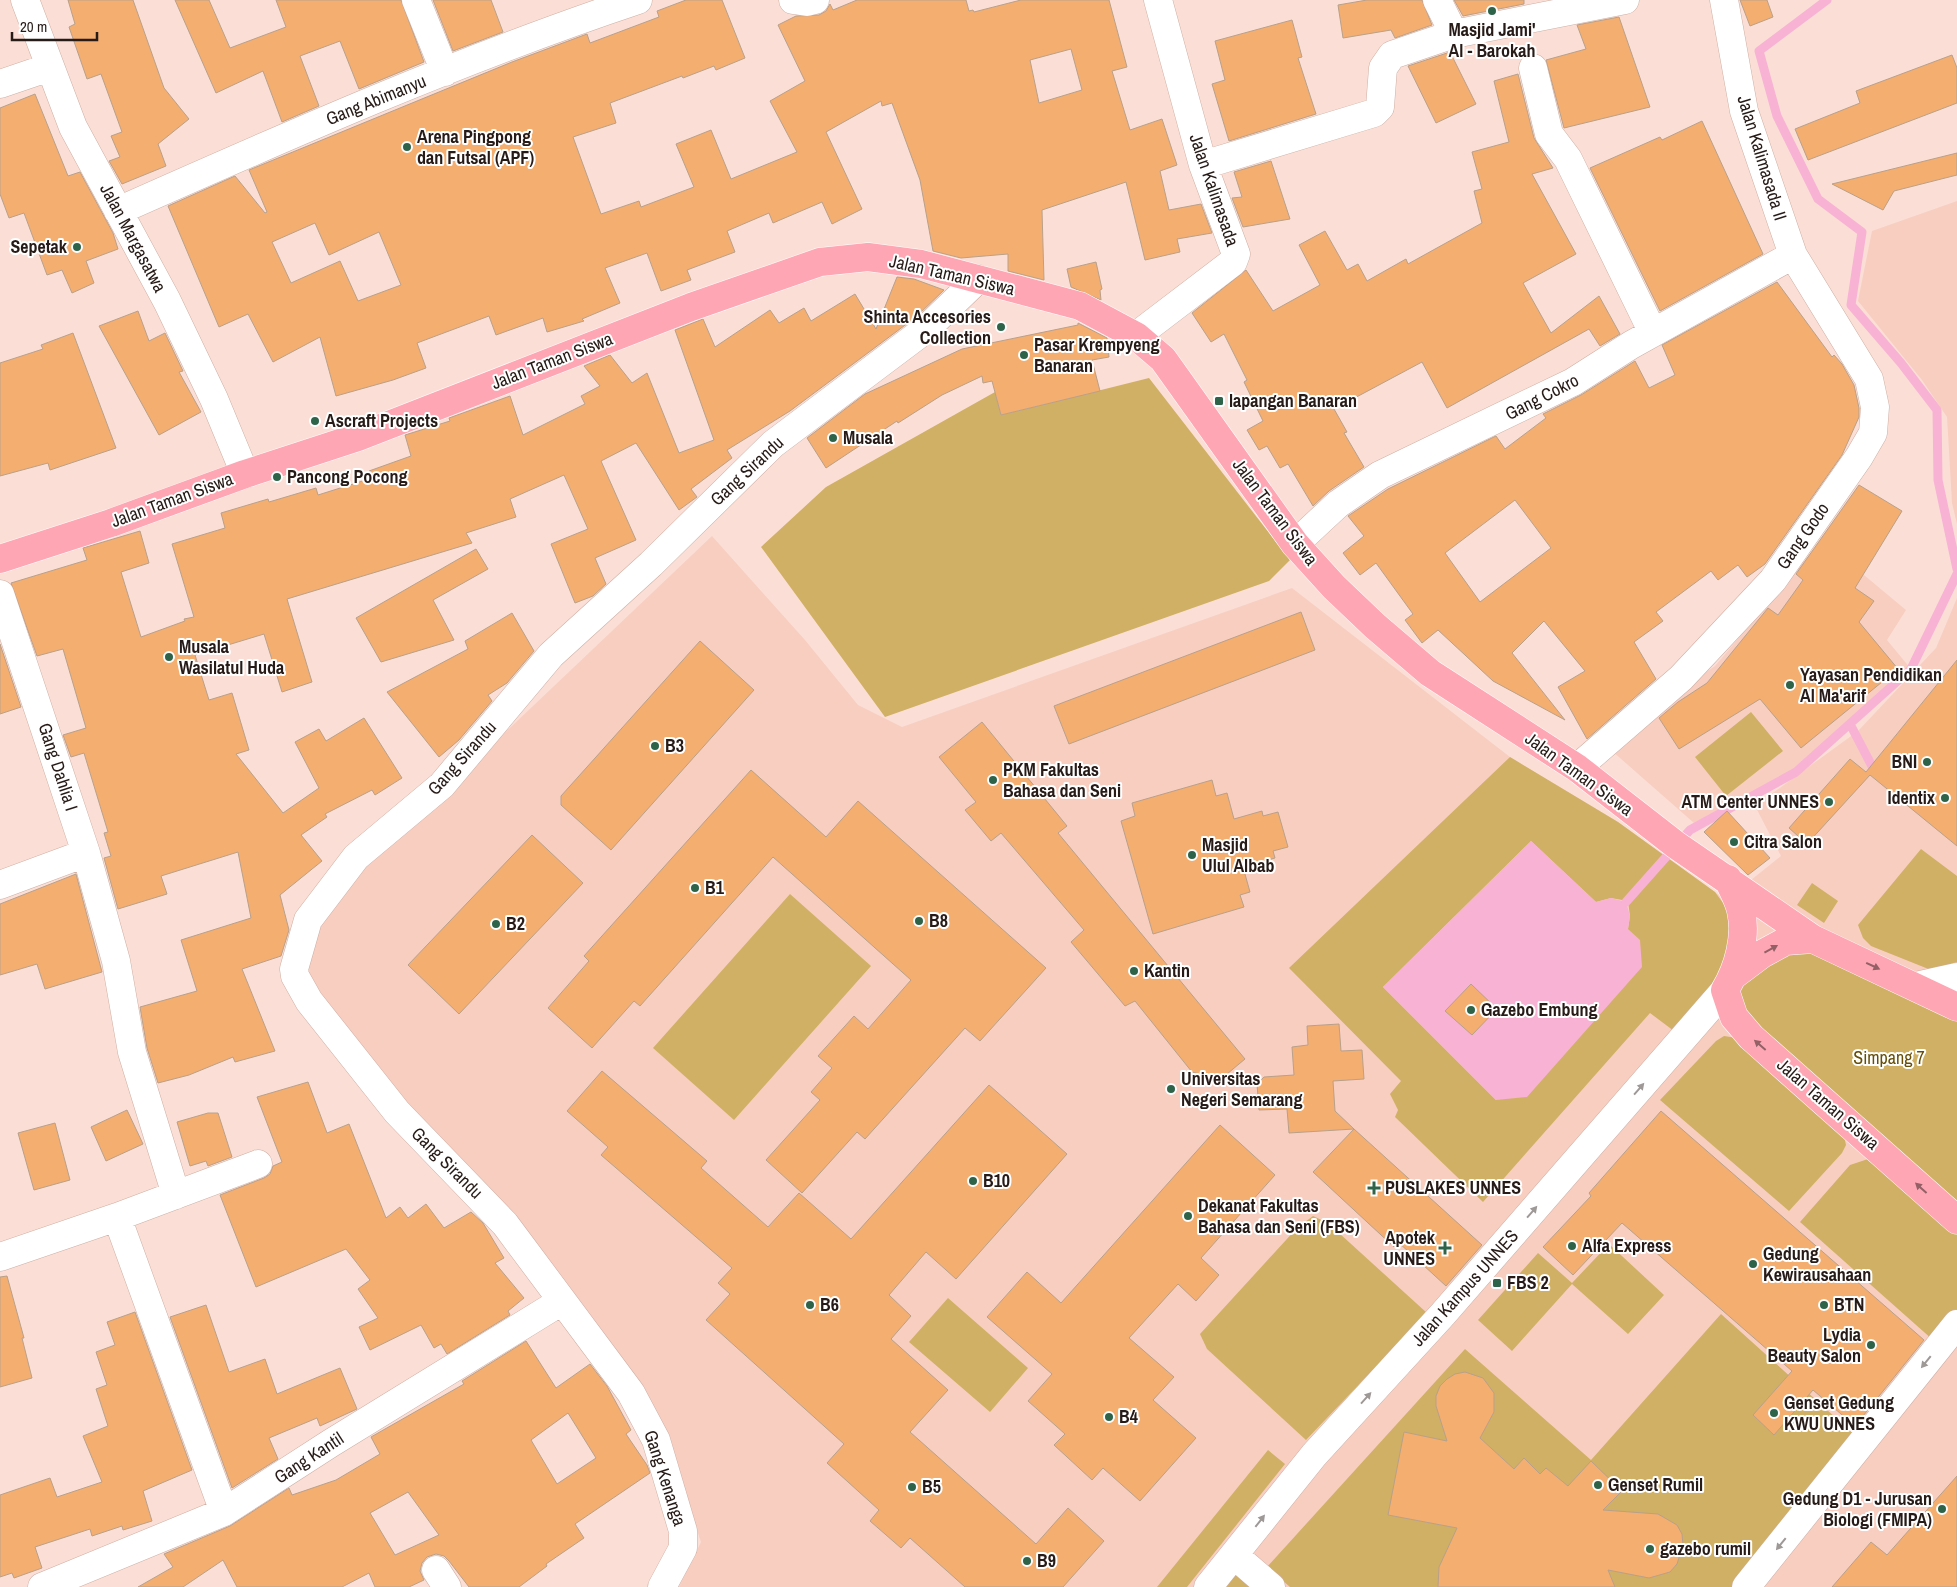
<svg xmlns="http://www.w3.org/2000/svg" width="1957" height="1587" font-family="'Archivo Narrow',sans-serif">
  <rect width="100%" height="100%" fill="#fbdfd6"/>
  <path fill="#f8cec1" d="M1957 201V524L1952 503 1947 417 1922 380 1858 301 1872 231Z
    M712 536 805 640 858 705 902 727 1292 588 1510 757 1618 822 1726 900 1781 856 1755 806 1858 731 1936 648 1957 598V1587H679L701 1542 681 1482 464 1173 297 974 316 912Z
    M1822 540 1906 610 1887 640 1911 669 1796 772 1694 823 1612 751 1664 701 1715 666Z"/>
  <path fill="#d0b064" fill-rule="evenodd" d="M1149 378 1290 560 1269 581 885 717 761 547 826 487 995 392 1001 415Z
    M1751 712 1783 751 1726 796 1695 757Z
    M1510 757 1618 822 1715 892 1729 911 1732 934 1724 968 1711 988 1674 1031 1650 1013 1483 1202 1395 1117 1398 1110 1390 1094 1401 1081 1289 968ZM1531 841 1596 902 1611 898 1628 901 1630 916 1628 929 1496 1100 1383 987Z
    M1921 849 1957 876V962L1931 970 1871 946 1863 938 1858 925Z
    M1812 883 1838 901 1824 923 1797 905Z
    M790 894 871 966 734 1120 653 1048Z
    M1813 947 1957 1016V1207L1758 1034 1734 992 1773 959Z
    M1724 1036 1737 1038 1844 1136 1846 1145 1842 1153 1789 1211 1660 1100 1716 1041Z
    M1868 1159 1957 1230V1310L1933 1340 1800 1222 1850 1165Z
    M1313 1216 1328 1223 1427 1313 1306 1440 1207 1349 1200 1334 1297 1228Z
    M1609 1244 1664 1295 1628 1334 1572 1284 1512 1351 1478 1320 1538 1253 1572 1283Z
    M948 1298 1028 1368 990 1412 909 1342Z
    M1721 1314 1857 1437 1736 1587H1290L1267 1567 1465 1349 1591 1460Z
    M1268 1450 1285 1464 1187 1587H1157Z
    M1236 1570 1256 1587H1222Z"/>
  <path fill="#f8b2d4" d="M1531 841 1596 902 1611 898 1626 902 1630 916 1628 929 1640 940 1642 967 1527 1097 1496 1100 1383 987Z"/>
  <g fill="none" stroke-linecap="round" stroke-linejoin="round">
    <path stroke="#f8b2d4" stroke-width="9" d="M1827 0 1759 51 1777 116 1818 199 1862 232 1851 305 1901 363 1937 410 1938 480 1957 569
      M1850 724 1874 770
      M1626 902 1690 830 1796 772 1911 669 1957 574"/>
  </g>
  <path fill="#f4ae6f" stroke="#b9a08b" fill-rule="evenodd" d="M68 0H133L164 88 189 119 158 144 166 166 122 184 109 161 120 157 111 136 122 132 101 74 87 79 69 27 75 24Z
    M175 0H209L230 48 286 27 276 0H401L424 62 359 89 340 41 300 56 319 106 282 122 263 71 216 93Z
    M433 0H491L503 32 453 51Z
    M686 0H722L745 58 716 70 714 66 683 78 682 76 610 103 616 123 573 137 601 214 639 201 641 207 694 187 676 144 711 130 731 179 797 152 770 101 805 81 778 25 796 16 819 15 826 11 830 4 833 10 857 0H966L969 11 973 10 974 12 1021 0H1109L1127 67 1112 71 1130 130 1162 119 1177 165 1160 171 1169 210 1201 204 1212 233 1177 239 1180 252 1145 260 1126 182 1042 210 1044 280 1008 271V254L961 258 933 251 920 180 892 103 882 106 881 101 826 132 862 209 832 224 822 202 773 223 769 213 727 231 735 252 687 270 691 280 661 291 647 253 605 268 620 303 582 319 584 321 547 332 543 318 496 335 489 316 417 343 426 368 393 380 336 396 320 337 273 362 248 314 219 327 168 206 235 176 265 213 267 212 249 170 512 62 587 34 590 43 659 17 657 11ZM1071 49 1082 90 1039 103 1030 60ZM315 223 329 255 379 232 401 285 358 301 340 261 291 283 272 242Z
    M1367 0H1422L1432 25 1395 38 1391 30 1343 38 1338 5Z
    M1454 0H1524V4L1463 16Z
    M1740 0H1767L1773 17 1750 26Z
    M1619 17 1650 107 1564 128 1546 60 1586 49 1577 25Z
    M1292 20 1302 57 1298 58 1316 114 1229 141 1212 84 1225 80 1215 41Z
    M1450 52 1476 104 1436 123 1408 66Z
    M1952 55 1957 68V103L1808 160 1795 129 1860 103 1856 91Z
    M1518 74 1534 138 1553 168 1532 174 1576 254 1523 283 1551 333 1599 296 1620 334 1600 346 1589 329 1447 408 1422 362 1334 409 1347 432 1344 433 1364 467 1329 491 1313 506 1288 464 1280 468 1267 446 1259 450 1247 430 1263 421 1244 382 1247 380 1224 334 1211 342 1192 313 1246 270 1273 311 1320 285 1299 245 1325 231 1347 270 1358 264 1367 281 1406 259 1408 264 1482 223 1474 191 1482 189 1472 152 1509 142 1494 81Z
    M35 94 68 176 80 172 113 233 118 249 86 261 94 283 72 293 62 270 47 275 24 213 9 218 0 194V108Z
    M1702 121 1763 254 1660 311 1590 168 1660 137 1662 140Z
    M1957 153V175L1894 191 1883 210 1832 184Z
    M1271 161 1290 219 1243 227 1232 198 1242 197 1234 172Z
    M1096 262 1102 289 1100 290 1101 300 1071 287 1067 269Z
    M897 277 914 279 944 290 916 317 790 411 727 450 732 458 691 489 697 497 679 510 636 443 601 461 636 540 595 558 606 584 593 596 575 603 551 544 588 529 564 475 510 499 516 517 466 533 472 543 287 599 312 682 282 692 264 634 195 655 209 700 232 693 249 750 236 754 283 813 319 788 295 742 319 729 326 741 364 718 402 778 375 795 372 790 325 814 327 817 301 835 322 861 280 895 289 930 281 956 242 969 275 1051 235 1062 233 1057 189 1075 158 1083 147 1048 140 1007 197 991 181 940 251 918 238 852 161 876 167 894 118 909 104 858 111 856 104 833 108 832 84 753 71 757 63 735 86 728 63 649 37 656 11 583 87 560 83 548 140 531 149 563 121 572 141 637 185 621 184 619 194 617 172 544 225 528 221 513 268 499 269 502 316 488 318 495 372 478 369 471 411 456 405 435 450 421 449 418 510 396 523 435 585 404 581 396 600 386 584 366 610 355 632 383 647 373 679 453 714 440 675 330 703 319 715 347 770 310 779 323 804 308 811 321 855 294 876 329Z
    M1777 282 1832 357 1834 355 1842 364 1854 385 1859 408V417L1842 455 1765 564 1747 577 1738 565 1718 580 1711 571 1656 612 1663 621 1634 642 1656 679 1587 739 1558 687 1585 671 1544 621 1512 653 1565 720 1493 681 1438 630 1422 643 1405 620 1413 614 1376 563 1360 575 1343 553 1364 536 1348 516 1388 489 1496 436 1505 449 1546 418 1543 414 1581 395 1635 361 1649 388 1675 375 1662 345ZM1515 500 1551 548 1480 602 1445 553Z
    M138 311 149 341 165 333 183 371 179 372 201 412 159 435 99 326Z
    M1078 323 1107 338 1109 357 1092 360 1100 391 1001 415 992 381 983 383 982 376 942 395 898 423 897 421 826 468 807 438 865 394 962 349 1078 325Z
    M73 333 116 448 50 470 48 463 0 476V363L43 349 41 345Z
    M1859 485 1902 511 1855 588 1874 601 1859 622 1898 669 1801 748 1760 699 1679 749 1659 718 1678 702 1707 683 1768 608 1778 615 1803 580 1796 574Z
    M476 549 488 569 433 600 454 640 381 662 356 618Z
    M1301 612 1315 650 1069 744 1054 706Z
    M512 613 534 651 507 683 488 695 492 701 459 740 439 757 387 692 468 649 465 641Z
    M700 641 754 690 611 850 561 805V796Z
    M0 644 21 707 0 714Z
    M1957 660V846L1870 775 1807 844 1789 828 1850 759 1866 772Z
    M982 722 1067 826 1058 833 1245 1059 1221 1079 1192 1072 1135 1001 1125 1006 1071 942 1084 930 1001 833 991 841 965 810 976 802 939 757Z
    M751 770 826 837 858 801 1046 968 980 1041 965 1028 865 1139 857 1132 802 1193 766 1160 820 1100 811 1092 832 1068 818 1056 854 1016 868 1029 911 980 773 857 640 1006 634 1001 592 1048 548 1008 589 961 584 956Z
    M1212 780 1216 796 1227 793 1234 819 1262 811 1263 816 1278 812 1288 847 1273 851 1275 858 1243 867 1250 892 1240 895 1244 907 1153 934 1121 821 1135 816 1132 803Z
    M1727 811 1770 858 1748 875 1704 832Z
    M532 835 583 883 459 1014 408 965Z
    M76 874 102 972 45 989 37 964 0 975V904Z
    M1471 984 1497 1009 1472 1035 1445 1011Z
    M1339 1024 1341 1051 1362 1050 1364 1079 1333 1081 1335 1111 1354 1129 1289 1133 1287 1109 1259 1110 1257 1084 1264 1077 1294 1075 1292 1047 1308 1045 1307 1026Z
    M602 1071 707 1161 701 1168 768 1227 799 1193 851 1239 989 1085 1067 1154 956 1279 926 1252 889 1295 911 1316 891 1339 948 1390 910 1432 1036 1544 1068 1508 1104 1541 1063 1587H965L910 1538 901 1548 870 1521 879 1510 827 1463 844 1444 706 1320 730 1294 718 1283 732 1268 601 1155 608 1147 567 1111Z
    M308 1082 327 1133 349 1124 386 1218 400 1207 408 1218 426 1204 444 1228 471 1212 483 1223 504 1258 495 1263 524 1298 508 1311 510 1315 447 1354 441 1344 434 1348 421 1325 370 1350 359 1327 378 1318 358 1289 370 1280 346 1249 256 1287 220 1195 264 1178 270 1174 273 1166 282 1162 257 1097Z
    M127 1110 143 1144 106 1161 91 1127Z
    M1661 1111 1924 1340 1855 1426 1813 1390 1774 1435 1753 1415 1792 1371 1622 1223 1573 1275 1543 1247 1591 1196 1589 1193Z
    M208 1113H218L232 1157 208 1166 206 1161 190 1166 177 1122Z
    M55 1123 70 1180 34 1190 18 1133Z
    M1220 1125 1275 1175 1201 1258 1219 1275 1196 1301 1178 1284 1129 1338 1174 1377 1153 1400 1196 1438 1140 1501 1103 1468 1092 1480 1054 1445 1065 1434 1028 1401 1052 1374 987 1317 1027 1272 1061 1303Z
    M1354 1129 1482 1245 1446 1286 1398 1242 1394 1247 1313 1172Z
    M7 1276 24 1338H22L32 1378 0 1387V1277Z
    M206 1305 229 1372 265 1359 277 1394 340 1368 357 1409 320 1426 317 1418 269 1438 278 1459 232 1488 170 1317Z
    M135 1312 192 1470 143 1491 152 1521 123 1530 122 1526 92 1536 90 1529 35 1547 42 1568 14 1578 12 1573 0 1577V1495L50 1478 57 1497 102 1482 83 1436 108 1426 96 1389 107 1385 96 1352 115 1345 107 1322Z
    M526 1341 556 1388 590 1364 607 1386 631 1430 626 1434 647 1465 650 1473 575 1524 584 1538 546 1564 547 1566 519 1587H469L449 1561 444 1556 436 1554 427 1557 422 1563 420 1571 424 1580 409 1587H375L369 1573 342 1587H237L223 1560 183 1587H138L173 1567 164 1554 230 1526 289 1488 292 1495 336 1480 380 1454 371 1437 464 1384 462 1381ZM568 1413 596 1458 557 1484 531 1440ZM408 1492 439 1535 395 1555 370 1513Z
    M1465 1372 1483 1378 1494 1393V1412L1480 1438 1514 1469 1524 1458 1540 1474 1546 1468 1568 1486 1591 1461 1622 1491 1603 1510 1658 1514 1677 1525 1682 1534 1683 1545 1677 1564 1670 1572 1649 1578 1608 1570 1615 1587H1438L1439 1567 1457 1528 1388 1515 1404 1432 1447 1441 1436 1406V1396L1440 1386 1447 1379 1455 1374Z
    M1957 1476V1587H1832L1871 1542 1887 1555Z"/>
  <g fill="none" stroke-linecap="round" stroke-linejoin="round">
    <defs>
      <path id="minor" d="M25 0 73 127 167 301 214 399 245 474
        M416 0 445 72
        M793 0 807 2 815 0
        M1437 0 1454 34
        M1533 68 1549 134 1568 159 1653 333
        M0 84 50 67
        M1203 165 1374 113 1380 107 1383 68 1392 55 1454 34 1625 0
        M118 211C289 135 461 59 638 0
        M1136 336 1233 262 1236 254 1203 165 1158 0
        M1295 544 1338 504 1380 475 1573 382 1631 345 1793 255
        M0 594 86 853 0 885
        M1577 768 1681 678 1773 580 1859 457 1873 433 1875 407 1869 379 1793 255 1744 111 1724 0
        M86 853 116 961 132 1052 176 1195
        M1916 986 1957 977
        M117 1217 224 1512
        M0 1257 117 1217 258 1164
        M1234 1555 1271 1587
        M436 1570 447 1587
        M42 1587 224 1512 331 1443 562 1301
        M662 1587 683 1548V1531L656 1440 631 1393 505 1224 397 1112 309 1001 295 976 294 969 308 920 356 857 442 785 551 655 651 564 773 444 926 329 978 279
        M1208 1587 1314 1455 1443 1314 1725 990
        M1746 1587 1957 1324"/>
      <path id="major" d="M0 559 111 523 245 474 358 437 691 307 820 262 868 257 921 264 1080 306 1136 336 1163 359 1295 544 1334 587 1375 626 1430 673 1577 768 1676 845 1813 939 1957 1007
        M1728 879C1732 889 1739 900 1741 911 1747 937 1738 968 1725 990L1734 1017 1751 1037 1957 1220
        M1734 975 1762 954 1786 941 1813 939"/>
    </defs>
    <use href="#minor" stroke="#cfaea3" stroke-width="29"/>
    <use href="#major" stroke="#fff" stroke-width="29"/>
    <use href="#minor" stroke="#fff" stroke-width="28"/>
    <use href="#major" stroke="#fea6b3" stroke-width="28"/>
  </g>
  <defs><path id="oneway-solid" d="M-6-.8H1V-3.2L6.5 0L1 3.2V.8H-6Z" transform="scale(1.25)"/></defs>
  <g fill="#926065">
    <use href="#oneway-solid" transform="translate(1771 949) rotate(-29)"/>
    <use href="#oneway-solid" transform="translate(1873 966) rotate(25)"/>
    <use href="#oneway-solid" transform="translate(1760 1045) rotate(-139)"/>
    <use href="#oneway-solid" transform="translate(1921 1188) rotate(-138)"/>
  </g>
  <g fill="#9e9897">
    <use href="#oneway-solid" transform="translate(1639 1089) rotate(-49)"/>
    <use href="#oneway-solid" transform="translate(1532 1212) rotate(-49)"/>
    <use href="#oneway-solid" transform="translate(1926 1362) rotate(129)"/>
    <use href="#oneway-solid" transform="translate(1366 1398) rotate(-48)"/>
    <use href="#oneway-solid" transform="translate(1260 1521) rotate(-52)"/>
    <use href="#oneway-solid" transform="translate(1781 1544) rotate(129)"/>
  </g>
  <g fill="#2e6349" stroke="#fff" stroke-width="2">
    <circle cx="1492" cy="11" r="5"/>
    <circle cx="407" cy="147" r="5"/>
    <circle cx="77" cy="247" r="5"/>
    <circle cx="1001" cy="327" r="5"/>
    <circle cx="1024" cy="355" r="5"/>
    <rect x="1214" y="396" width="10" height="10" rx="2.5"/>
    <circle cx="315" cy="421" r="5"/>
    <circle cx="833" cy="438" r="5"/>
    <circle cx="277" cy="477" r="5"/>
    <circle cx="169" cy="657" r="5"/>
    <circle cx="1790" cy="685" r="5"/>
    <circle cx="655" cy="746" r="5"/>
    <circle cx="1927" cy="762" r="5"/>
    <circle cx="993" cy="780" r="5"/>
    <circle cx="1945" cy="798" r="5"/>
    <circle cx="1829" cy="802" r="5"/>
    <circle cx="1734" cy="842" r="5"/>
    <circle cx="1192" cy="855" r="5"/>
    <circle cx="695" cy="888" r="5"/>
    <circle cx="919" cy="921" r="5"/>
    <circle cx="496" cy="924" r="5"/>
    <circle cx="1134" cy="971" r="5"/>
    <circle cx="1471" cy="1010" r="5"/>
    <circle cx="1171" cy="1089" r="5"/>
    <circle cx="973" cy="1181" r="5"/>
    <path d="M1371.5 1180.5h5v5h5v5h-5v5h-5v-5h-5v-5h5z"/>
    <circle cx="1188" cy="1216" r="5"/>
    <circle cx="1572" cy="1246" r="5"/>
    <path d="M1442.5 1240.5h5v5h5v5h-5v5h-5v-5h-5v-5h5z"/>
    <circle cx="1753" cy="1264" r="5"/>
    <rect x="1492" y="1278" width="10" height="10" rx="2.5"/>
    <circle cx="810" cy="1305" r="5"/>
    <circle cx="1824" cy="1305" r="5"/>
    <circle cx="1871" cy="1345" r="5"/>
    <circle cx="1774" cy="1413" r="5"/>
    <circle cx="1109" cy="1417" r="5"/>
    <circle cx="1598" cy="1485" r="5"/>
    <circle cx="912" cy="1487" r="5"/>
    <circle cx="1942" cy="1509" r="5"/>
    <circle cx="1650" cy="1549" r="5"/>
    <circle cx="1027" cy="1561" r="5"/>
  </g>
  <g text-anchor="middle" stroke-width="4" stroke-linejoin="round" paint-order="stroke">
    <g font-size="18" font-weight="bold" fill="#271b17" stroke="#fff" text-anchor="start">
      <text x="1492" y="36" text-anchor="middle">Masjid Jami'<tspan x="1492" dy="21">Al - Barokah</tspan></text>
      <text x="417" y="143">Arena Pingpong<tspan x="417" dy="21">dan Futsal (APF)</tspan></text>
      <text x="67" y="253" text-anchor="end">Sepetak</text>
      <text x="991" y="323" text-anchor="end">Shinta Accesories<tspan x="991" dy="21">Collection</tspan></text>
      <text x="1034" y="351">Pasar Krempyeng<tspan x="1034" dy="21">Banaran</tspan></text>
      <text x="1229" y="407">lapangan Banaran</text>
      <text x="325" y="427">Ascraft Projects</text>
      <text x="843" y="444">Musala</text>
      <text x="287" y="483">Pancong Pocong</text>
      <text x="179" y="653">Musala<tspan x="179" dy="21">Wasilatul Huda</tspan></text>
      <text x="1800" y="681">Yayasan Pendidikan<tspan x="1800" dy="21">Al Ma'arif</tspan></text>
      <text x="665" y="752">B3</text>
      <text x="1917" y="768" text-anchor="end">BNI</text>
      <text x="1003" y="776">PKM Fakultas<tspan x="1003" dy="21">Bahasa dan Seni</tspan></text>
      <text x="1935" y="804" text-anchor="end">Identix</text>
      <text x="1819" y="808" text-anchor="end">ATM Center UNNES</text>
      <text x="1744" y="848">Citra Salon</text>
      <text x="1202" y="851">Masjid<tspan x="1202" dy="21">Ulul Albab</tspan></text>
      <text x="705" y="894">B1</text>
      <text x="929" y="927">B8</text>
      <text x="506" y="930">B2</text>
      <text x="1144" y="977">Kantin</text>
      <text x="1481" y="1016">Gazebo Embung</text>
      <text x="1181" y="1085">Universitas<tspan x="1181" dy="21">Negeri Semarang</tspan></text>
      <text x="983" y="1187">B10</text>
      <text x="1385" y="1194">PUSLAKES UNNES</text>
      <text x="1198" y="1212">Dekanat Fakultas<tspan x="1198" dy="21">Bahasa dan Seni (FBS)</tspan></text>
      <text x="1435" y="1244" text-anchor="end">Apotek<tspan x="1435" dy="21">UNNES</tspan></text>
      <text x="1582" y="1252">Alfa Express</text>
      <text x="1763" y="1260">Gedung<tspan x="1763" dy="21">Kewirausahaan</tspan></text>
      <text x="1507" y="1289">FBS 2</text>
      <text x="820" y="1311">B6</text>
      <text x="1834" y="1311">BTN</text>
      <text x="1861" y="1341" text-anchor="end">Lydia<tspan x="1861" dy="21">Beauty Salon</tspan></text>
      <text x="1784" y="1409">Genset Gedung<tspan x="1784" dy="21">KWU UNNES</tspan></text>
      <text x="1119" y="1423">B4</text>
      <text x="1608" y="1491">Genset Rumil</text>
      <text x="922" y="1493">B5</text>
      <text x="1932" y="1505" text-anchor="end">Gedung D1 - Jurusan<tspan x="1932" dy="21">Biologi (FMIPA)</tspan></text>
      <text x="1660" y="1555">gazebo rumil</text>
      <text x="1037" y="1567">B9</text>
    </g>
    <g font-size="18" fill="#271b17" stroke="#fff">
      <text transform="translate(376 100) rotate(-22)" y="6">Gang Abimanyu</text>
      <text transform="translate(1762 158) rotate(73)" y="6">Jalan Kalimasada II</text>
      <text transform="translate(1214 190) rotate(71)" y="6">Jalan Kalimasada</text>
      <text transform="translate(133 238) rotate(62)" y="6">Jalan Margasatwa</text>
      <text transform="translate(952 275) rotate(13)" y="6">Jalan Taman Siswa</text>
      <text transform="translate(552 361) rotate(-21)" y="6">Jalan Taman Siswa</text>
      <text transform="translate(1542 397) rotate(-27)" y="6">Gang Cokro</text>
      <text transform="translate(747 471) rotate(-43)" y="6">Gang Sirandu</text>
      <text transform="translate(172 500) rotate(-20)" y="6">Jalan Taman Siswa</text>
      <text transform="translate(1275 512) rotate(53)" y="6">Jalan Taman Siswa</text>
      <text transform="translate(1803 536) rotate(-55)" y="6">Gang Godo</text>
      <text transform="translate(462 758) rotate(-48)" y="6">Gang Sirandu</text>
      <text transform="translate(58 767) rotate(72)" y="6">Gang Dahlia I</text>
      <text transform="translate(1579 774) rotate(36)" y="6">Jalan Taman Siswa</text>
      <text transform="translate(1828 1104) rotate(41)" y="6">Jalan Taman Siswa</text>
      <text transform="translate(447 1163) rotate(45)" y="6">Gang Sirandu</text>
      <text transform="translate(1465 1288) rotate(-48)" y="6">Jalan Kampus UNNES</text>
      <text transform="translate(309 1458) rotate(-33)" y="6">Gang Kantil</text>
      <text transform="translate(665 1478) rotate(72)" y="6">Gang Kenanga</text>
    </g>
    <g font-size="18" fill="#674e07" stroke="#fff">
      <text x="1889" y="1064">Simpang 7</text>
    </g>
  </g>
  <path d="M12 32v8h85v-8" fill="none" stroke="#271b17" stroke-width="2.5"/>
  <text x="20" y="32" font-size="15" fill="#271b17" stroke="#ffffff" stroke-width="4" paint-order="stroke">20 m</text>
</svg>
